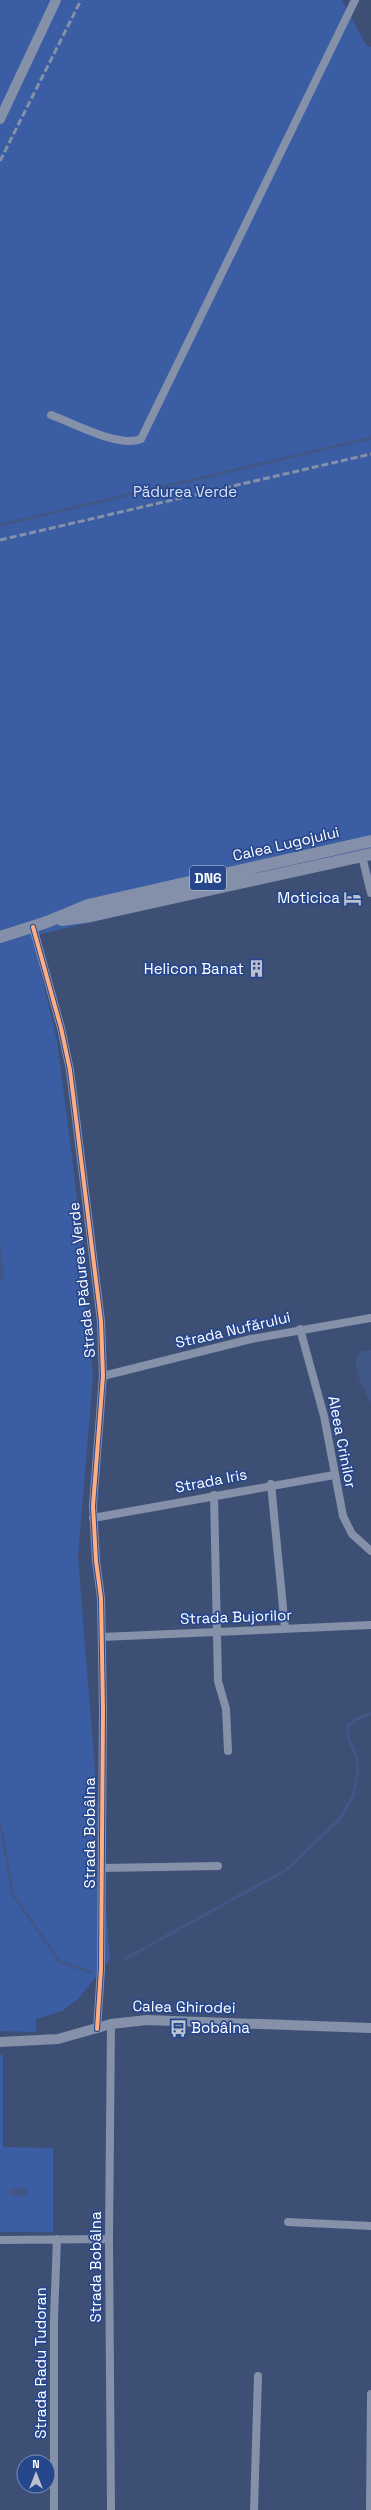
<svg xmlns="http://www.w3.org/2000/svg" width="371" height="2510" font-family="'Space Grotesk',sans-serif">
  <rect width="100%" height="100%" fill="#3e4f76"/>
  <path fill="#3b5da3" d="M0 0H342L366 45 371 47V857L32 936 57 1041 75 1181 93 1375 78 1557 110 1960 78 1999 62 2011 36 2019V2032L0 2031Z
    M0 2055H3V2147L53 2148V2232H0Z"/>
  <path fill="#405788" d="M0 1239 4 1275 0 1283Z
    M371 1350V1402C363 1388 355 1375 356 1358L362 1351Z
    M10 2188H27V2196H10Z"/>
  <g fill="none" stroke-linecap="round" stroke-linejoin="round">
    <path stroke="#405788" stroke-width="3" d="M0 525 371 438
      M0 1822 13 1895 60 1962 91 1972
      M125 1959 286 1870 340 1819 353 1796 358 1772 357 1758 348 1737V1726L356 1719 371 1714"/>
    <path stroke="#8590a9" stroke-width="8" d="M51 415C74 423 118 448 141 439L355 0
      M362 856 371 893
      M33 927 61 1028 70 1070 101 1321 103 1376 93 1506 96 1561 101 1598 103 1709 101 1969 97 2029
      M300 1329 324 1416 343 1516 352 1534 371 1551
      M103 1376 251 1339 371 1318
      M271 1484 285 1628
      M214 1495 218 1681 226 1709 228 1751
      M93 1518 334 1475
      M102 1637 371 1625
      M102 1868 218 1866
      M288 2222 371 2226
      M0 2240 109 2239
      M54 2510V2318L57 2239
      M111 2510 109 2239 111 2024
      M254 2510 258 2376
      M370 2510 371 2394"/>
    <path stroke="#8590a9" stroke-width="10" d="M0 119 56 0
      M0 2042 58 2039 111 2024 147 2020 371 2028"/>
    <path stroke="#8490a9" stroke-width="12" d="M62 920 91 916 371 854
      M0 937 47 922 88 905 371 841"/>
    <path stroke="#8590a9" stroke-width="3" stroke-dasharray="7 3" stroke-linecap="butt" d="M0 161 81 0
      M0 540 371 454"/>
    <defs>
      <path id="cycleway" d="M33 927 61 1028 70 1070 101 1321 103 1376 93 1506 96 1561 101 1598 103 1709 101 1969 97 2029"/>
    </defs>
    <use href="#cycleway" stroke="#27478d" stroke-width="6"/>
    <use href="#cycleway" stroke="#ffac80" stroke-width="4"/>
  </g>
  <defs>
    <symbol id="hotel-bare" viewBox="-9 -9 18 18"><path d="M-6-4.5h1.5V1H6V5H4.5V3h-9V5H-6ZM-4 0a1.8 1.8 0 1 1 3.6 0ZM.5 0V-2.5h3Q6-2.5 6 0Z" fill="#bbc1cf" stroke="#27478d" stroke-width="2.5" paint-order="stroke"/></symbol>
    <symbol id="building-bare" viewBox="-9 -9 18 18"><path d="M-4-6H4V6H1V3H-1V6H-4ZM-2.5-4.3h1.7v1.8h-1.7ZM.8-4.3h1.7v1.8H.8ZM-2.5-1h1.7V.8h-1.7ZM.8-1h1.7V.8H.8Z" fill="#bbc1cf" stroke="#27478d" stroke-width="2.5" paint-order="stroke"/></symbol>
    <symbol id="bus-bare" viewBox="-9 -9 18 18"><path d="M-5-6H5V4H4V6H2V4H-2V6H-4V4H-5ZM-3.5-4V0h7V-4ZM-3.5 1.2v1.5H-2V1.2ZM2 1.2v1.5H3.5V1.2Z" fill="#bbc1cf" stroke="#27478d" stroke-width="2.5" paint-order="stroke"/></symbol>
  </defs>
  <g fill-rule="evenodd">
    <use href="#hotel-bare" x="340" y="886" width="25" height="25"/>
    <use href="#building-bare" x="244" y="956" width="25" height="25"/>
    <use href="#bus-bare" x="166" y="2016" width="25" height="25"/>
  </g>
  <g text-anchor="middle" stroke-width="3.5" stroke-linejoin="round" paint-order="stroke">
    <rect fill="#27478d" stroke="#bec8dd" stroke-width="1" x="190" y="866" width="36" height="24" rx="3"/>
    <g font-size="14" font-weight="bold" fill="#fff">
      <text x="208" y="883">DN6</text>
    </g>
    <g font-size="15" fill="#dbe4f8" stroke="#27478d">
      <text x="185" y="497">Pădurea Verde</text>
    </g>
    <g font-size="15" fill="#fff" stroke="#27478d">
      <text transform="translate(286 844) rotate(-13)" y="5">Calea Lugojului</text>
      <text transform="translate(82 1280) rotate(-96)" y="5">Strada Pădurea Verde</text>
      <text transform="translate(233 1330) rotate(-13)" y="5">Strada Nufărului</text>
      <text transform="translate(342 1442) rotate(79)" y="5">Aleea Crinilor</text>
      <text transform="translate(211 1481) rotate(-11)" y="5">Strada Iris</text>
      <text transform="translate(236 1617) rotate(-2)" y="5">Strada Bujorilor</text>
      <text transform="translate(90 1833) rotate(-90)" y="5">Strada Bobâlna</text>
      <text transform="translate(184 2007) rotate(1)" y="5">Calea Ghirodei</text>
      <text transform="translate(96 2267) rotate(-90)" y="5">Strada Bobâlna</text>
      <text transform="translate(41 2363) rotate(-90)" y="5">Strada Radu Tudoran</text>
    </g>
    <g font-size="15" fill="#fff" stroke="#27478d" text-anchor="end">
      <text x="340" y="903">Moticica</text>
      <text x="244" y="974">Helicon Banat</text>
      <text x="191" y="2033" text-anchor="start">Bobâlna</text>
    </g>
  </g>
  <g transform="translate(36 2474)"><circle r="19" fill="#27478d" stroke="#7d91bb"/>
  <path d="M0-3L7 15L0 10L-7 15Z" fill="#bbc1cf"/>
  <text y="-6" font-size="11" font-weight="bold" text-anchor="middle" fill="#ffffff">N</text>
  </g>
</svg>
